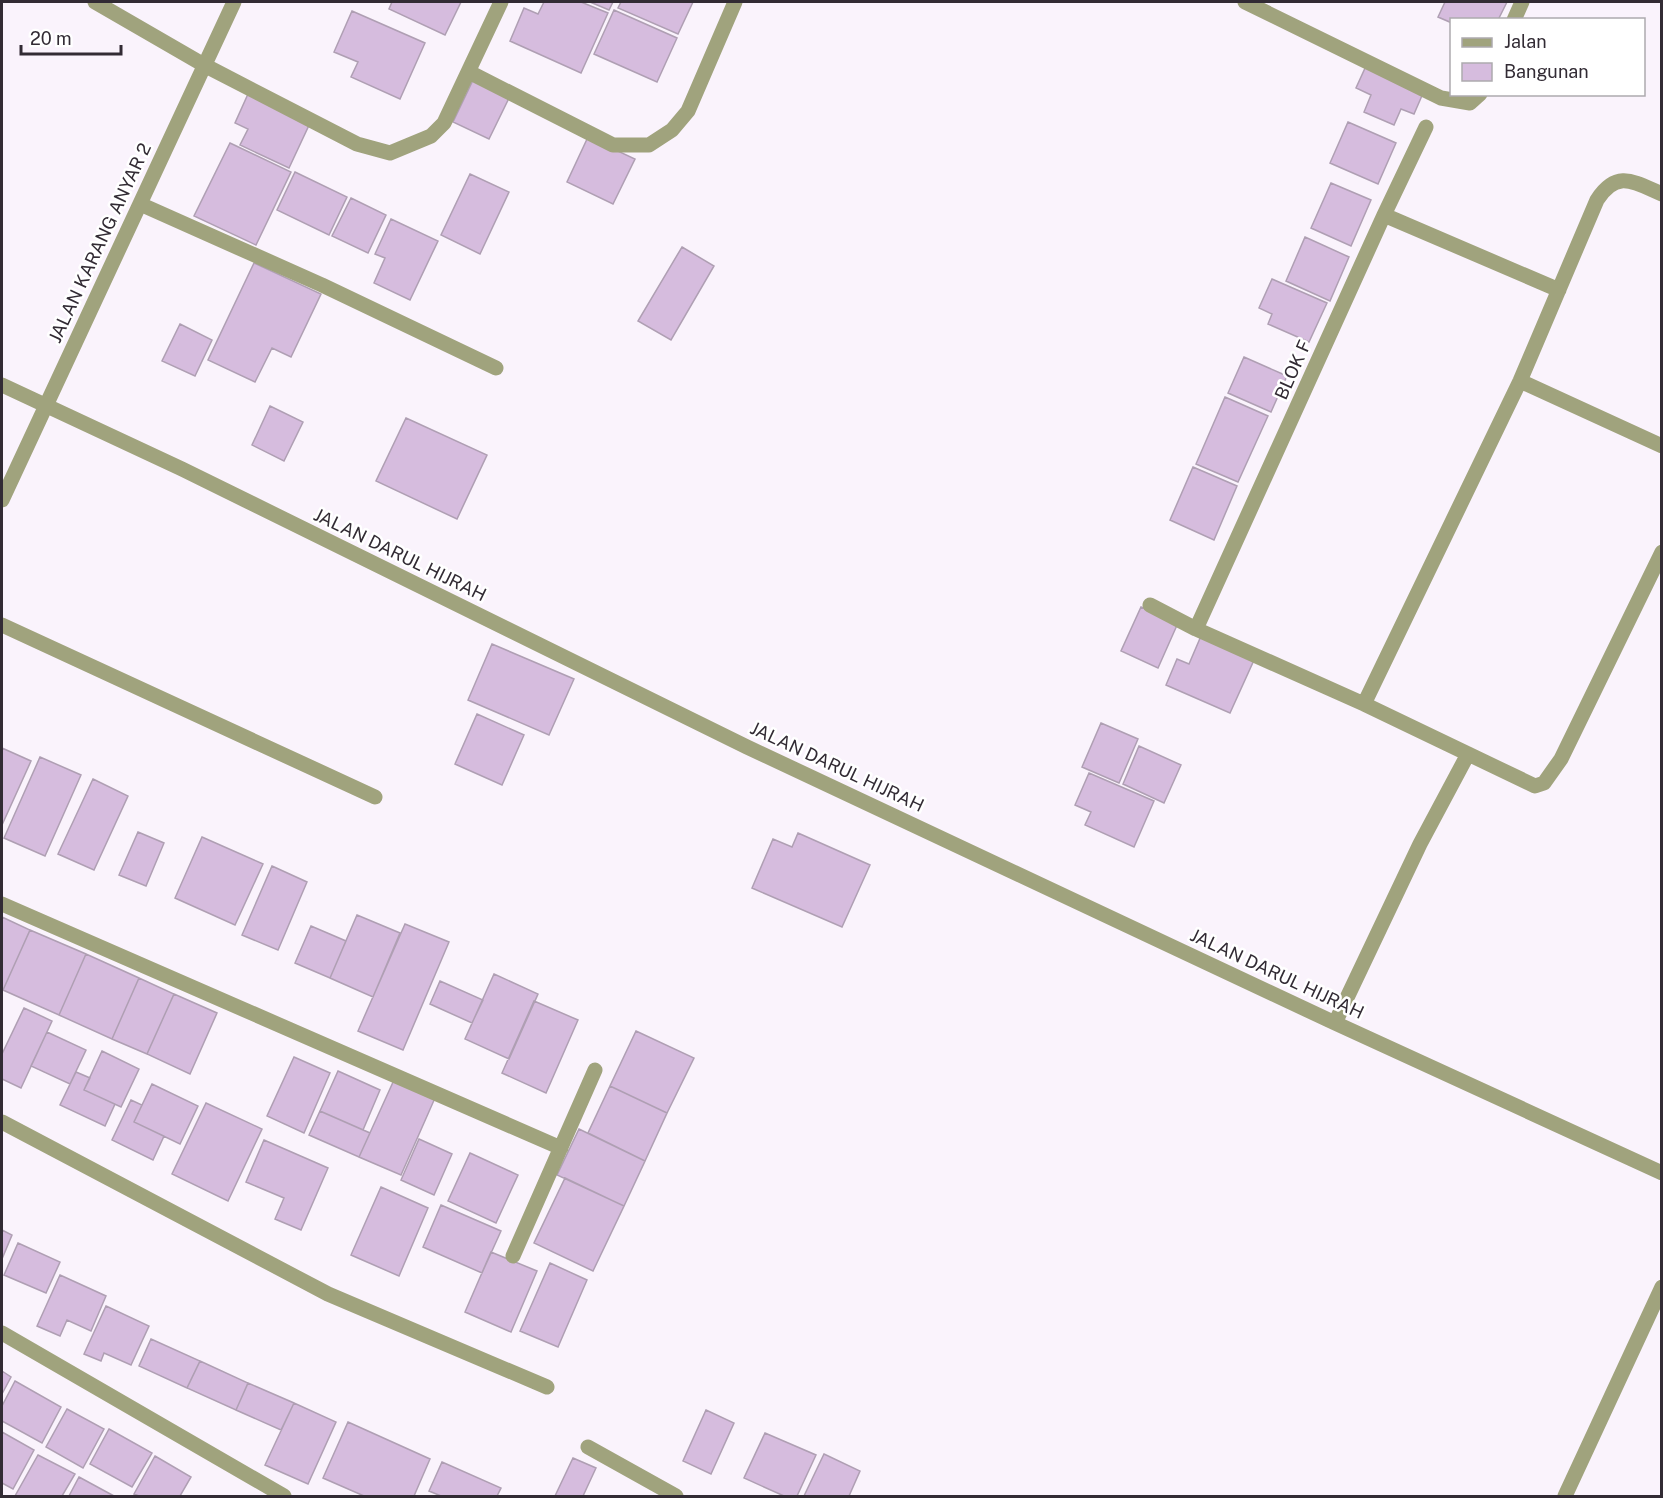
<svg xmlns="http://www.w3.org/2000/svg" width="1663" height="1498" font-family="'Public Sans',sans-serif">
  <rect width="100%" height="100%" fill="#faf3fc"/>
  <path fill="#d6bcde" stroke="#af9fb3" stroke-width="1.5" d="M392 2H461L445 35 389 9Z
    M544 2H581L608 13 581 73 510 41 524 8 538 14Z
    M590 2H613L609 10Z
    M621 2H693L678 34 618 8Z
    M1445 2H1507L1498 20H1452V23L1438 17Z
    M614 10 677 38 657 82 594 54Z
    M352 11 425 43 400 99 351 77 358 62 334 52Z
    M1366 66 1424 91 1414 114 1401 109 1394 125 1364 112 1371 95 1356 88Z
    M474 78 510 96 489 139 453 122Z
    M248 94 310 123 289 168 240 145 248 129 235 123Z
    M1348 122 1396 143 1378 184 1330 163Z
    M588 137 635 159 613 204 567 182Z
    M230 143 291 172 256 245 194 216Z
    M295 172 347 197 329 235 277 210Z
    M470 174 509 192 480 254 441 235Z
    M1331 183 1371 200 1351 246 1311 228Z
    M351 198 386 215 368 253 332 236Z
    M391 219 438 241 410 300 374 283 385 258 375 254Z
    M1305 237 1349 257 1330 301 1286 281Z
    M682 247 714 266 671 340 638 321Z
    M254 263 321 294 291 357 272 348 255 382 208 360Z
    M1272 279 1327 303 1309 342 1268 324 1272 314 1259 308Z
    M180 324 212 340 195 376 162 361Z
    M1244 357 1287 376 1271 412 1228 393Z
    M1225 397 1268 416 1238 482 1196 464Z
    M270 406 303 422 284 461 252 445Z
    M406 418 487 455 457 519 376 481Z
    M1193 467 1237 486 1214 540 1170 520Z
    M1141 607 1178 623 1158 668 1121 651Z
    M1201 636 1254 660 1230 713 1166 685 1177 659 1189 664Z
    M492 644 574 679 549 735 468 700Z
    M477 714 524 735 502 785 455 764Z
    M1101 723 1138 739 1119 783 1082 767Z
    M1139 746 1181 765 1164 803 1123 784Z
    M2 748 31 761 2 825Z
    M40 757 81 775 45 856 4 838Z
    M1089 773 1154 801 1134 847 1085 825 1091 812 1075 805Z
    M93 779 128 796 94 870 58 854Z
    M138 832 164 843 146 886 119 875Z
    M798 833 870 865 842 927 752 888 773 839 792 847Z
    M202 837 263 864 235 925 175 898Z
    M272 866 307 882 278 950 242 935Z
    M357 915 400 933 373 997 330 978Z
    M2 917 30 930 3 990H2Z
    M405 924 449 942 403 1050 358 1031Z
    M311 926 346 941 330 978 295 963Z
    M30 930 86 954 59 1015 3 990Z
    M86 954 139 978 112 1039 59 1015Z
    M494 974 538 994 509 1059 465 1039Z
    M139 978 174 994 147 1054 112 1039Z
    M440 981 483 1000 472 1023 430 1004Z
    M174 994 217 1013 190 1074 147 1054Z
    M534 1001 578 1020 546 1093 502 1073Z
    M24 1008 52 1021 21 1088 2 1079V1054Z
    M636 1031 694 1058 667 1113 610 1086Z
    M47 1032 86 1050 70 1084 31 1066Z
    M102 1051 139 1069 121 1107 84 1090Z
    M294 1057 330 1073 304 1133 267 1116Z
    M338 1071 380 1090 363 1130 320 1111Z
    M76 1072 90 1078 84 1090 115 1104 105 1126 60 1105Z
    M394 1080 435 1098 401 1175 359 1157Z
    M152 1084 198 1106 180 1144 134 1122Z
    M610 1086 667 1113 645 1161 588 1133Z
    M131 1100 142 1105 134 1122 164 1136 153 1160 112 1140Z
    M206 1103 262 1129 228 1201 172 1174Z
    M320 1111 370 1133 359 1157 309 1135Z
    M579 1129 645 1161 624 1206 557 1175Z
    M419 1139 452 1154 434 1195 401 1180Z
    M264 1140 328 1168 301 1230 275 1219 284 1198 246 1182Z
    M470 1153 518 1175 496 1223 448 1201Z
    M565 1178 624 1206 593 1271 534 1243Z
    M381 1187 428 1208 399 1276 351 1255Z
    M441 1205 501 1231 482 1273 423 1247Z
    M2 1230 12 1235 2 1259Z
    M18 1243 60 1262 46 1293 4 1275Z
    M491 1252 537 1271 511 1332 465 1312Z
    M550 1263 587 1280 558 1347 520 1331Z
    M60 1275 106 1296 91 1331 67 1320 60 1336 37 1326Z
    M106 1306 149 1326 131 1365 104 1353 101 1361 84 1354Z
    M151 1339 200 1361 187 1388 139 1366Z
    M200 1361 248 1383 236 1410 187 1388Z
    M2 1371 11 1377 2 1394Z
    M15 1381 61 1407 42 1443 2 1421V1406Z
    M248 1383 294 1403 281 1430 236 1410Z
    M294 1403 336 1422 308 1484 265 1465Z
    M67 1409 104 1429 83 1468 46 1447Z
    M706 1410 734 1423 711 1474 683 1461Z
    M348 1422 430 1459 414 1496H364L323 1478Z
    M109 1429 152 1453 132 1487 90 1464Z
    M2 1432 34 1450 13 1489 2 1483Z
    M765 1433 816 1455 797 1496H784L744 1478Z
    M824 1454 860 1471 849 1496H804Z
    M38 1455 75 1474 62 1496H15Z
    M155 1456 191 1477 180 1496H139L134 1494Z
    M573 1458 596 1468 583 1496H555Z
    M442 1462 501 1488 497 1496H441L429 1491Z
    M79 1477 114 1496H69Z"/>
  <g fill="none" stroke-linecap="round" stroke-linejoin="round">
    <path stroke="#a0a37d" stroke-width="15" d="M95 2 204 65 357 144 390 153 431 136 444 123 501 2
      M1245 2 1441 98 1470 103 1480 94
      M1514 20 1522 2
      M469 72 613 145H649L672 130 688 111 735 2
      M140 204 322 285 496 368
      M1384 215 1559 290
      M1520 381 1662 446
      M2 385 182 469 747 747 1335 1023 1662 1173
      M2 500 234 2
      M1150 605 1196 629 1364 704 1535 786 1544 783 1561 759 1662 552
      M2 625 375 797
      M1196 629 1384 215 1426 127
      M1364 704 1520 381 1597 200C1617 169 1634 182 1662 194
      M2 904 561 1148
      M1335 1023 1420 844 1468 754
      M2 1122 328 1294 547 1387
      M513 1256 595 1070
      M2 1333 284 1496
      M588 1447 676 1496
      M1565 1496 1662 1287"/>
  </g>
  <g text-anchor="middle" stroke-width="5" stroke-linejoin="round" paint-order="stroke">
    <g font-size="18" fill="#322b34" stroke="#fff">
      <text transform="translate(100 243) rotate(-65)" y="6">JALAN KARANG ANYAR 2</text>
      <text transform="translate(1293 370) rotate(-66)" y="6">BLOK F</text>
      <text transform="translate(400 555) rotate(26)" y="6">JALAN DARUL HIJRAH</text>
      <text transform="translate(837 767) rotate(25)" y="6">JALAN DARUL HIJRAH</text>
      <text transform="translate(1277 974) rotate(25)" y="6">JALAN DARUL HIJRAH</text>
    </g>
  </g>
  <rect width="1663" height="1498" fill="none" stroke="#322b34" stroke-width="6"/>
  <rect x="1450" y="18" width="195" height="78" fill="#ffffff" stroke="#adaaae" stroke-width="1.5"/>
  <rect x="1462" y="38" width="30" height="9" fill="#a0a37d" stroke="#adaaae" stroke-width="1.5"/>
  <text x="1504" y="48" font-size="18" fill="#322b34">Jalan</text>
  <rect x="1462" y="63" width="30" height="18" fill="#d6bcde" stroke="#adaaae" stroke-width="1.5"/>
  <text x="1504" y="78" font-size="18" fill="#322b34">Bangunan</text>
  <path d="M21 45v9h100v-9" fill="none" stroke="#322b34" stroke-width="3"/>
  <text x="30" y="45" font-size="18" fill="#322b34" stroke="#ffffff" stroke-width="4.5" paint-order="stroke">20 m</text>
</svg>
